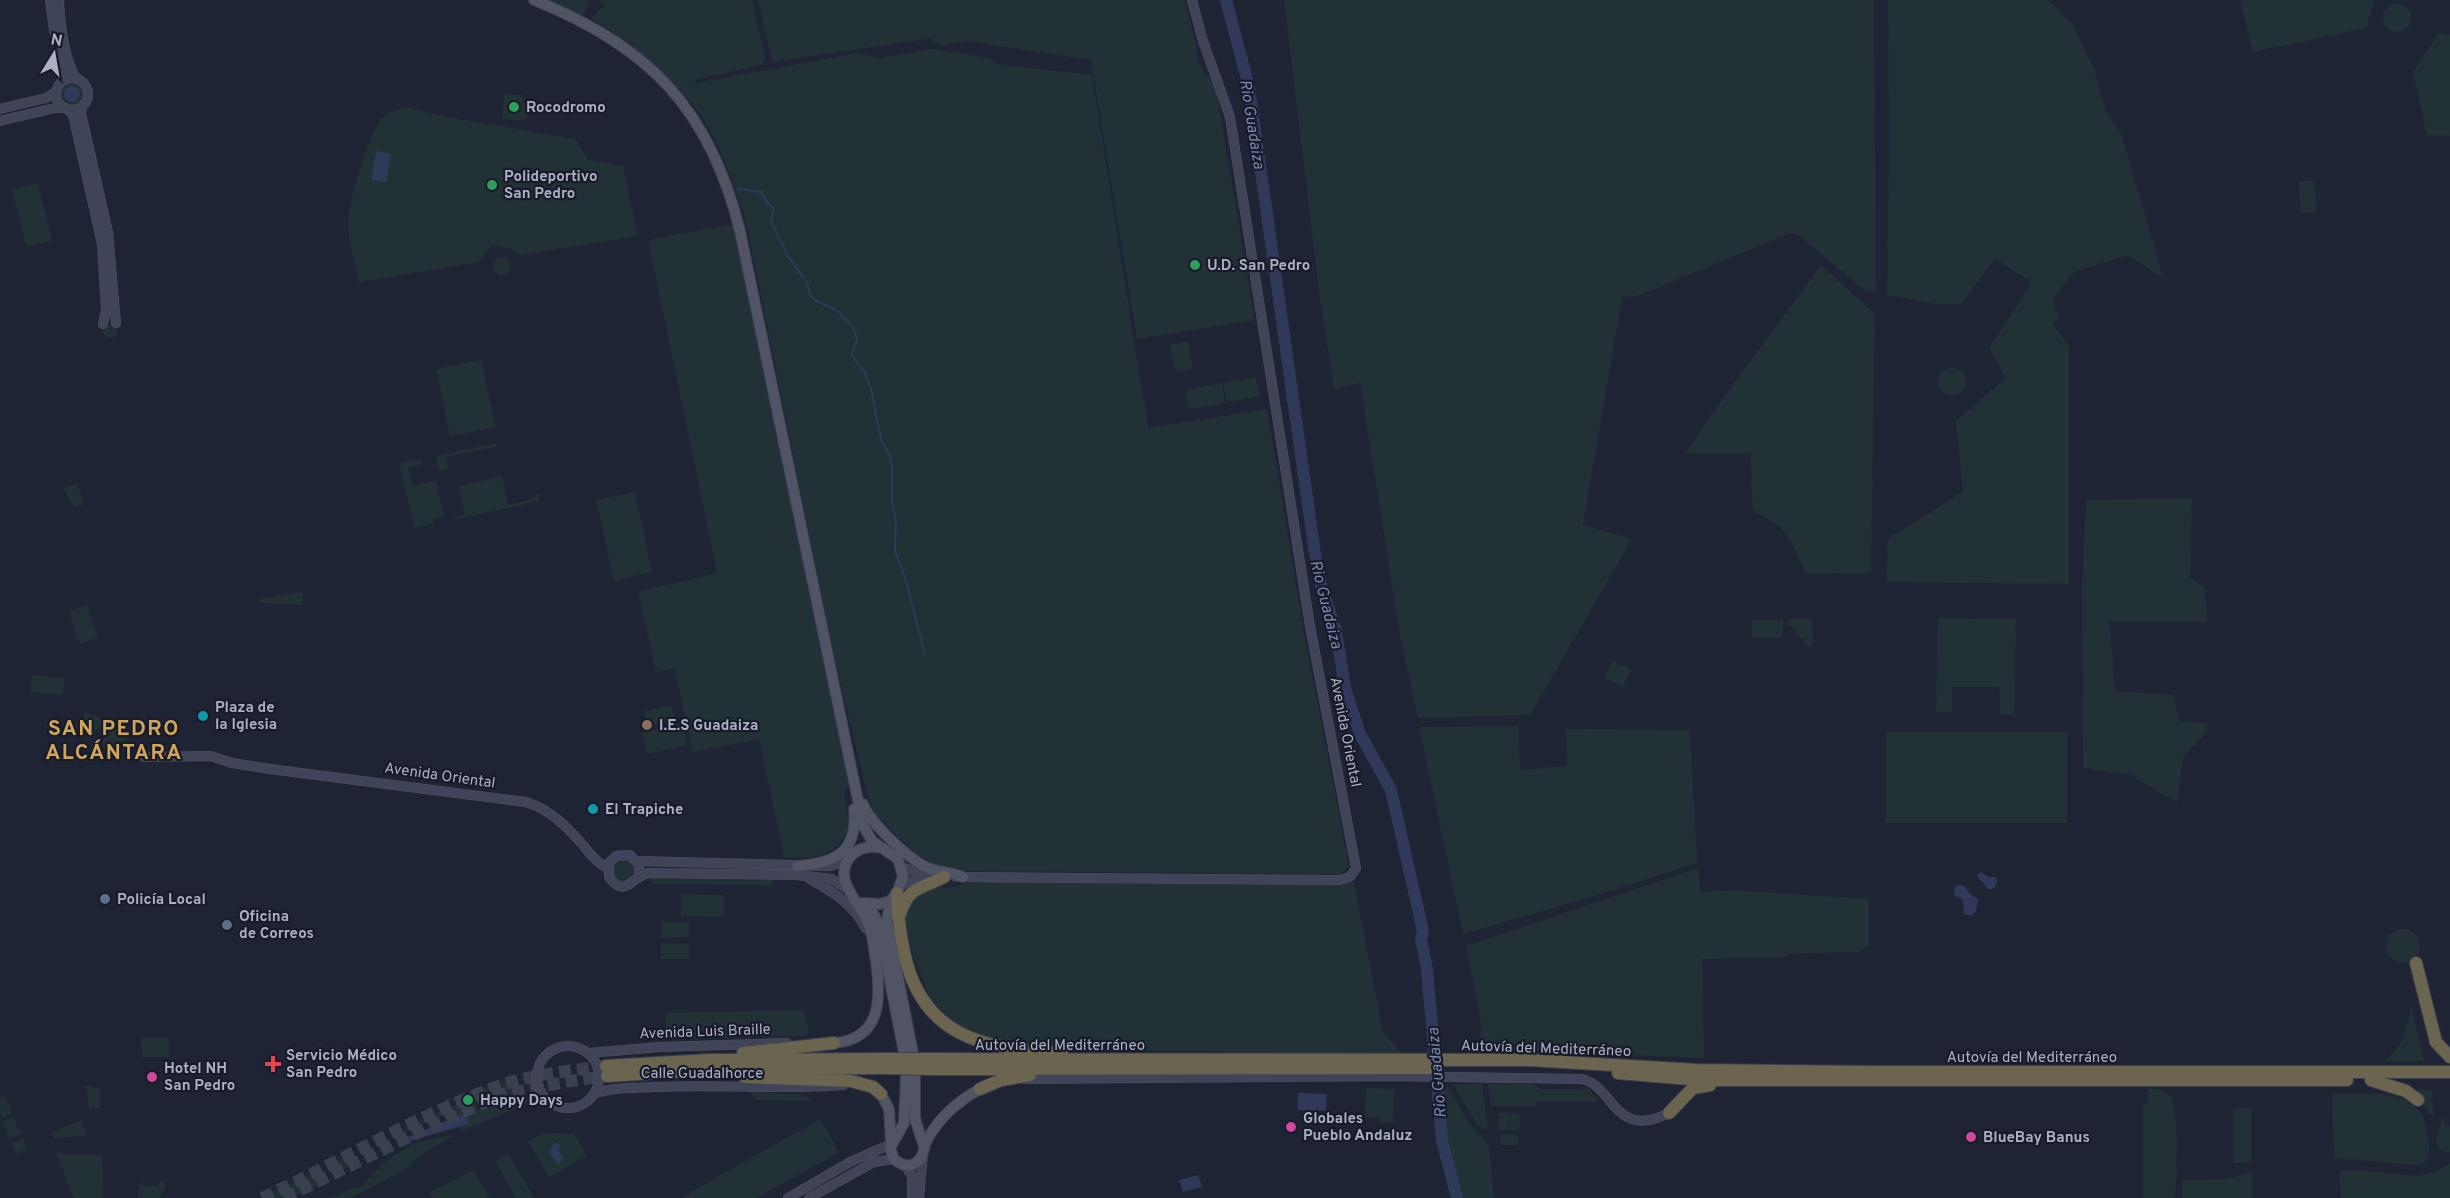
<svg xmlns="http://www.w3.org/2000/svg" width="2450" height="1198" font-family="Overpass,sans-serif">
  <rect width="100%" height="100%" fill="#1f2434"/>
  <path fill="#223136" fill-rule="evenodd" d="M543 0H590L583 17Z
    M598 0H752L765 59 761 65 699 79 691 84 858 53 879 58 934 49 990 58 997 64 1092 75 1148 428 1267 409 1305 638 1349 866 1341 874 964 871 958 868 936 865 915 853 875 815 866 789 833 651 747 226C734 182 719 137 690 101 665 70 623 40 591 18L605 5Z
    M758 0H1184L1198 49 1196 54 1204 74H1207L1216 88 1255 320 1137 339 1091 60 968 41 944 45 933 43 932 38 772 62Z
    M1284 0H1874L1876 294 1863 289 1797 234 1790 233 1640 295 1622 298 1583 525 1632 539 1530 715 1418 718 1400 636 1360 383 1334 389 1320 300Z
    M1888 0H2048L2073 24 2094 70 2106 111 2121 134 2164 279 2128 255 2074 272 2053 298 2056 311 2060 315 2053 324 2069 347V584L1886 582 1888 539 1963 492 1956 421 2006 378 1989 348 2032 283 1995 258 1961 304H1936L1887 295 1889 140Z
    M2240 0H2375L2366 28 2253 52Z
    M2383 18a14 14 0 1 1 28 0a14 14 0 1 1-28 0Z
    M2439 33 2450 35V136L2427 135 2413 72Z
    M60 94a12 12 0 1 1 24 0a12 12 0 1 1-24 0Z
    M504 94 522 95 528 118 517 121 502 119Z
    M409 108 447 117 575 139 588 160 623 166 638 236 520 255 508 248 492 245 479 262 359 282C355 264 348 242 348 223 349 201 367 139 380 121 386 113 399 108 409 108Z
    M2314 180 2317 212 2301 213 2298 182Z
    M38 183 52 241 26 246 12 189Z
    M733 224 849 785 844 793C845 803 849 815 848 825 843 856 810 860 784 857L759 739 693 752 674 668 656 672 638 592 717 573 648 240Z
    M493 266a9 9 0 1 1 18 0a9 9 0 1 1-18 0Z
    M1821 265 1875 314 1871 573 1806 574 1794 547 1781 527 1753 510 1750 453H1686L1708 419Z
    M103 331a7 7 0 1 1 14 0a7 7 0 1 1-14 0Z
    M1188 341 1193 369 1175 372 1170 345Z
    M481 360 496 427 450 436 436 369Z
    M1938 382a14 14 0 1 1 28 0a14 14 0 1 1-28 0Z
    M1256 377 1260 396 1227 402 1223 383Z
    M1222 383 1225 403 1189 409 1186 390Z
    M497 443 496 447 446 457 449 469 439 471 436 456Z
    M421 459 422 464 408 468 412 486 436 481 444 517 432 519 433 524 414 528 399 463Z
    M502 476 508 505 529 500 538 493 539 501 449 521 465 514 459 486Z
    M77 484 84 504 74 507 63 488Z
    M635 492 652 572 614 581 596 500Z
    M2192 498 2190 578 2205 587 2207 622 2109 621 2115 691 2174 695 2179 721 2208 723 2206 732 2183 757 2177 802 2128 774 2083 768 2082 584 2086 500Z
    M302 592V605L260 603V599Z
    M87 605 98 638 79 644 69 611Z
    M1938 618 2016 619 2014 715H2000L1999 687H1952V712H1936Z
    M1789 619H1812V636L1815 638 1809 648 1789 624Z
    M1752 620H1783L1782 638 1752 637Z
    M1613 660 1631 670 1622 687 1604 677Z
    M32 675 64 678 63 695 30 692Z
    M671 705 675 720 647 726 644 711Z
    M85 712 108 721 95 731 77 733Z
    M683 723 687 745 647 754 642 732Z
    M1518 726 1520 770 1567 766 1566 729 1690 730 1697 863 1575 902 1463 934 1419 727Z
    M102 741a12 12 0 1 1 24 0a12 12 0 1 1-24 0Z
    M1886 732H2067V823H1886Z
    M612 870a12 12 0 1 1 24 0a12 12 0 1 1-24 0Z
    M1698 868 1700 892 1730 890 1869 899V945L1858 952 1787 954 1785 957 1702 959 1704 1058 1480 1049 1481 1022 1466 946Z
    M651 878 773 880V885L651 884Z
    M973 881 1354 883 1383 1032 1402 1054 1099 1050 1003 1041 959 1027 931 1001 912 952 905 918 912 900 928 888 954 887Z
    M681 894 724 895V917L681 916Z
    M661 922H689V937L662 938Z
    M2386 946a17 17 0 1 1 34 0a17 17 0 1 1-34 0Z
    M661 944H689V959H661Z
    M2411 1004 2424 1061H2384C2404 1046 2408 1028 2411 1004Z
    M800 1010 805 1012 809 1032 805 1036 634 1040 666 1036V1013Z
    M141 1038H169V1057H142Z
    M511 1074 516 1097 532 1094 533 1101 462 1131 459 1126 469 1124 465 1114 454 1117 449 1107 460 1103 458 1098 447 1102 446 1100 510 1079 509 1075ZM499 1093 502 1103 478 1111 475 1101Z
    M1453 1084H1482L1488 1128 1483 1129 1477 1124Z
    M1488 1084H1533L1541 1089H1583V1087L1591 1090 1598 1102 1537 1101 1536 1106H1491Z
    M1440 1085H1447L1464 1115 1475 1130 1485 1140 1489 1147 1494 1198H1461C1449 1160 1443 1124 1440 1085Z
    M86 1086 100 1088V1108H89Z
    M1366 1088 1394 1089 1393 1123H1379V1117H1365Z
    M2148 1089C2156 1089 2163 1088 2169 1095 2181 1108 2176 1178 2175 1198H2143V1104H2148Z
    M2417 1090H2432L2434 1116H2432L2415 1093Z
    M751 1092 803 1095 808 1096 811 1101 755 1100Z
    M2332 1094C2364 1094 2422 1086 2427 1131 2429 1145 2432 1151 2424 1163L2417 1165 2334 1158Z
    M5 1096 12 1113 1 1118 0 1099Z
    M2251 1108V1161L2233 1164V1109Z
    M444 1110 446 1114 405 1132 404 1128Z
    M1499 1113H1509L1508 1130H1498Z
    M1510 1113H1520L1519 1131 1509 1130Z
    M14 1118 21 1134 10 1139 3 1122Z
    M2442 1118 2450 1127V1153L2440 1150 2436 1141Z
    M820 1119 839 1152 757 1198H685L684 1196Z
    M81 1120 87 1136 55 1138 52 1132Z
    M545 1133 574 1134 587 1156 549 1177 528 1141Z
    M450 1135 453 1136 420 1155 406 1169 350 1198H325L338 1196 352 1188 361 1187 382 1164 414 1143Z
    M1501 1135H1518V1145H1500Z
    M23 1138 27 1149 16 1154 11 1143Z
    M61 1152 63 1155H102L103 1198H74L56 1154Z
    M508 1153 534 1198H516L495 1161Z
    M351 1154 355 1163 339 1171 337 1168 341 1166 338 1160Z
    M2450 1163V1198H2341L2339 1171H2366L2417 1176 2436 1172Z
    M473 1170 490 1198H432L429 1193Z
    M317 1171 323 1183 291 1198H274L271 1192Z
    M2252 1172V1198H2182V1180L2228 1179Z
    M140 1181H142V1186H157L161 1181 165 1182 166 1186 159 1198H138Z"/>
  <path fill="#303959" d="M64 94a8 8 0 1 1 16 0a8 8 0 1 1-16 0Z
    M376 151 391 154 386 182 371 180Z
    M1981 872 1988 877H1996L1997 883 1993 889H1987L1984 883 1978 878 1977 874Z
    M1958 885 1965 886 1969 893 1978 899 1976 911 1971 916 1964 914 1963 900 1954 895 1955 887Z
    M1298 1093 1327 1094 1326 1111 1297 1110Z
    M465 1113 469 1124 410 1141 408 1137Z
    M555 1142 560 1145 559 1152 564 1158 558 1164 549 1152Z
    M1198 1175 1202 1187 1183 1192 1179 1180Z"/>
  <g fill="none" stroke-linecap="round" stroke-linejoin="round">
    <path stroke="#303959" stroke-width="2" d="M738 189 761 192 768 204 774 208 771 222 788 256 808 284 809 294 816 301 837 310 853 327 857 339 852 354 857 363 864 371 871 389 881 440 890 456 892 469V499L896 520 895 552 905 577 925 655"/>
    <path stroke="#303959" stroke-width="12" d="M1226 0 1249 87 1315 554 1322 589 1336 630 1345 688 1360 734 1391 790 1423 931 1421 939 1427 969 1442 1140 1457 1198"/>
    <path stroke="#3b4050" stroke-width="12" stroke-dasharray="12 6" stroke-linecap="butt" d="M262 1198C341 1161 416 1116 498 1086 532 1074 570 1071 606 1066
      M284 1198 417 1133 501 1095 570 1081 607 1076"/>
    <defs>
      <path id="secondary" d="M50 0 54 30 65 80
        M59 0C60 25 64 57 76 79
        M56 94a16 16 0 1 1 32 0a16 16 0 1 1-32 0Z
        M82 107 81 113 108 232 116 323
        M0 109 46 98 56 92
        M68 110 73 115 102 244 106 310 103 324
        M0 121 55 108H65
        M144 757 211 756 232 763 270 769 526 802C551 810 566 826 583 845 590 854 597 863 608 868
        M637 861 830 866 849 859
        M901 867 926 876
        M639 876V865L630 855 616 856 609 863V877C625 900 633 875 649 873L796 875 832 879 848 890
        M956 877 1340 880 1350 877 1356 868 1310 626 1230 117 1203 41 1192 0
        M810 879C832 891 854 905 866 929
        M901 885 928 877H943
        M537 1077a31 31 0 1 1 62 0a31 31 0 1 1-62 0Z
        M589 1053 660 1047 787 1043
        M1023 1079 1391 1076 1581 1079C1614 1084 1613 1141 1669 1113
        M596 1093C615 1087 635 1088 655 1087 718 1084 781 1090 844 1085
        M906 1166 912 1177V1198
        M788 1198 850 1162 891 1144
        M809 1198 874 1162 894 1159
        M919 1198 923 1154"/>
      <path id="primary" d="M534 0C649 46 710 109 740 231L863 825 872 841 898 859 903 876 897 893 890 901 880 904 863 903
        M863 804C870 823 911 862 931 869 942 873 952 872 963 877
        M797 866C835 863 858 853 854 809
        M890 901 887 922 913 1053
        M863 903 871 909 879 925 904 1053
        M834 1043C882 1039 881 998 876 962 874 949 873 937 869 925 862 904 829 878 852 855 860 847 871 846 882 848
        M906 1076 904 1123 890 1148 894 1159C901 1165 910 1169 918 1161 925 1155 923 1147 927 1140 939 1118 958 1101 980 1089
        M915 1076V1119L924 1146
        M881 1094 889 1109 891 1143"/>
      <path id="highway" d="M897 893C897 913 900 932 904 952 922 1038 984 1049 1062 1053
        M900 914C909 886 921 889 944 877
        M2416 963 2436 1042 2450 1057
        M743 1053 834 1043
        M932 1059 1530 1060 1696 1070 1873 1072H2450
        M606 1066 710 1060 884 1059
        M933 1069 1436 1068
        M1618 1073 1702 1080H2347
        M607 1076 716 1069 885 1068
        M745 1077 851 1081 873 1087 881 1094
        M2371 1080 2406 1091 2418 1100
        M980 1089 1001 1080 1030 1075
        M1669 1113 1693 1088 1710 1085"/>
    </defs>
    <use href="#secondary" stroke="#505363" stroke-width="10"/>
    <use href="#primary" stroke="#3c3f4e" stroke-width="12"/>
    <use href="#highway" stroke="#3d404f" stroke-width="14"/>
    <use href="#secondary" stroke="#404458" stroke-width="9"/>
    <use href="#primary" stroke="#505465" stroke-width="10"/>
    <use href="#highway" stroke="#6b654f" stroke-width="12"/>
    <defs>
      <path id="highway-bridge" d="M884 1059H932
        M885 1068 933 1069"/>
    </defs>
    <use href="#highway-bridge" stroke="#3d404f" stroke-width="14" stroke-linecap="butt"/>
    <use href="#highway-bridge" stroke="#6b654f" stroke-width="12"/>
  </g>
  <g fill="#2e9e5b" stroke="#181b29" stroke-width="2">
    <circle cx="514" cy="107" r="6"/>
    <circle cx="492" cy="185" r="6"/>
    <circle cx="1195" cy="265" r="6"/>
    <circle cx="468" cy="1100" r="6"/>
  </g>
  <g fill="#0f9aa8" stroke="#181b29" stroke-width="2">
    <circle cx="203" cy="716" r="6"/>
    <circle cx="593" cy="809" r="6"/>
  </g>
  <circle fill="#8d6e63" stroke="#181b29" stroke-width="2" cx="647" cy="725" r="6"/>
  <g fill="#5c6f8a" stroke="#181b29" stroke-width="2">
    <circle cx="105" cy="899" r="6"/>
    <circle cx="227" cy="925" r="6"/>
  </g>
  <path fill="#e0444e" stroke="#181b29" stroke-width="2" d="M270 1055h6v6h6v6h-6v6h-6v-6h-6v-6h6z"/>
  <g fill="#d1479c" stroke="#181b29" stroke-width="2">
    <circle cx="152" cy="1077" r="6"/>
    <circle cx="1291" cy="1127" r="6"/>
    <circle cx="1971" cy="1137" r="6"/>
  </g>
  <g text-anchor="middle" stroke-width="4.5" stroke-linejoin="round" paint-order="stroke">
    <g font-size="15" font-weight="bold" fill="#acb0c2" stroke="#181b29" text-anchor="start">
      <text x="526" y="112">Rocodromo</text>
      <text x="504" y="181">Polideportivo<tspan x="504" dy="17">San Pedro</tspan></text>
      <text x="1207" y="270">U.D. San Pedro</text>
      <text x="215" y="712">Plaza de<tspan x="215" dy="17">la Iglesia</tspan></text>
      <text x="659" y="730">I.E.S Guadaiza</text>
      <text x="605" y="814">El Trapiche</text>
      <text x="117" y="904">Policía Local</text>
      <text x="239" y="921">Oficina<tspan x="239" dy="17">de Correos</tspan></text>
      <text x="286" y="1060">Servicio Médico<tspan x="286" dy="17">San Pedro</tspan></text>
      <text x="164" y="1073">Hotel NH<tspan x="164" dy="17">San Pedro</tspan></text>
      <text x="480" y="1105">Happy Days</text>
      <text x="1303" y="1123">Globales<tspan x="1303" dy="17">Pueblo Andaluz</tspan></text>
      <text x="1983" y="1142">BlueBay Banus</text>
    </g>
    <g font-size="15" fill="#acb0c2" stroke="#181b29">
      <text transform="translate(1346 732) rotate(79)" y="5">Avenida Oriental</text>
      <text transform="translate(440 775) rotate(8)" y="5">Avenida Oriental</text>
      <text transform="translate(705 1031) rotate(-2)" y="5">Avenida Luis Braille</text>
      <text x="1060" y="1050">Autovía del Mediterráneo</text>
      <text transform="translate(1546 1048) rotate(2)" y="5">Autovía del Mediterráneo</text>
      <text x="2032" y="1062">Autovía del Mediterráneo</text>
      <text x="702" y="1078">Calle Guadalhorce</text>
    </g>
    <g font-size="16" font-style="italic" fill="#7b87af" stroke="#181b29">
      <text transform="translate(1253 124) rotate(81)" y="6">Rio Guadaiza</text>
      <text transform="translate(1327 604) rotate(76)" y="6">Rio Guadaiza</text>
      <text transform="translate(1436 1073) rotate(-95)" y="6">Rio Guadaiza</text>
    </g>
    <g font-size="21" font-weight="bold" letter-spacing="1.5" fill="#d0a459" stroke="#181b29">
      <text x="114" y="735">SAN PEDRO<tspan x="114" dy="24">ALCÁNTARA</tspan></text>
    </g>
  </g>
  <g transform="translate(54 54) rotate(11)" stroke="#181b29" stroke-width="4.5" paint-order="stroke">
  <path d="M0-4.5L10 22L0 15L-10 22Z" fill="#acb0c2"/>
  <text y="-9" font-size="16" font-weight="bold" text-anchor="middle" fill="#acb0c2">N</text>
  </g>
</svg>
